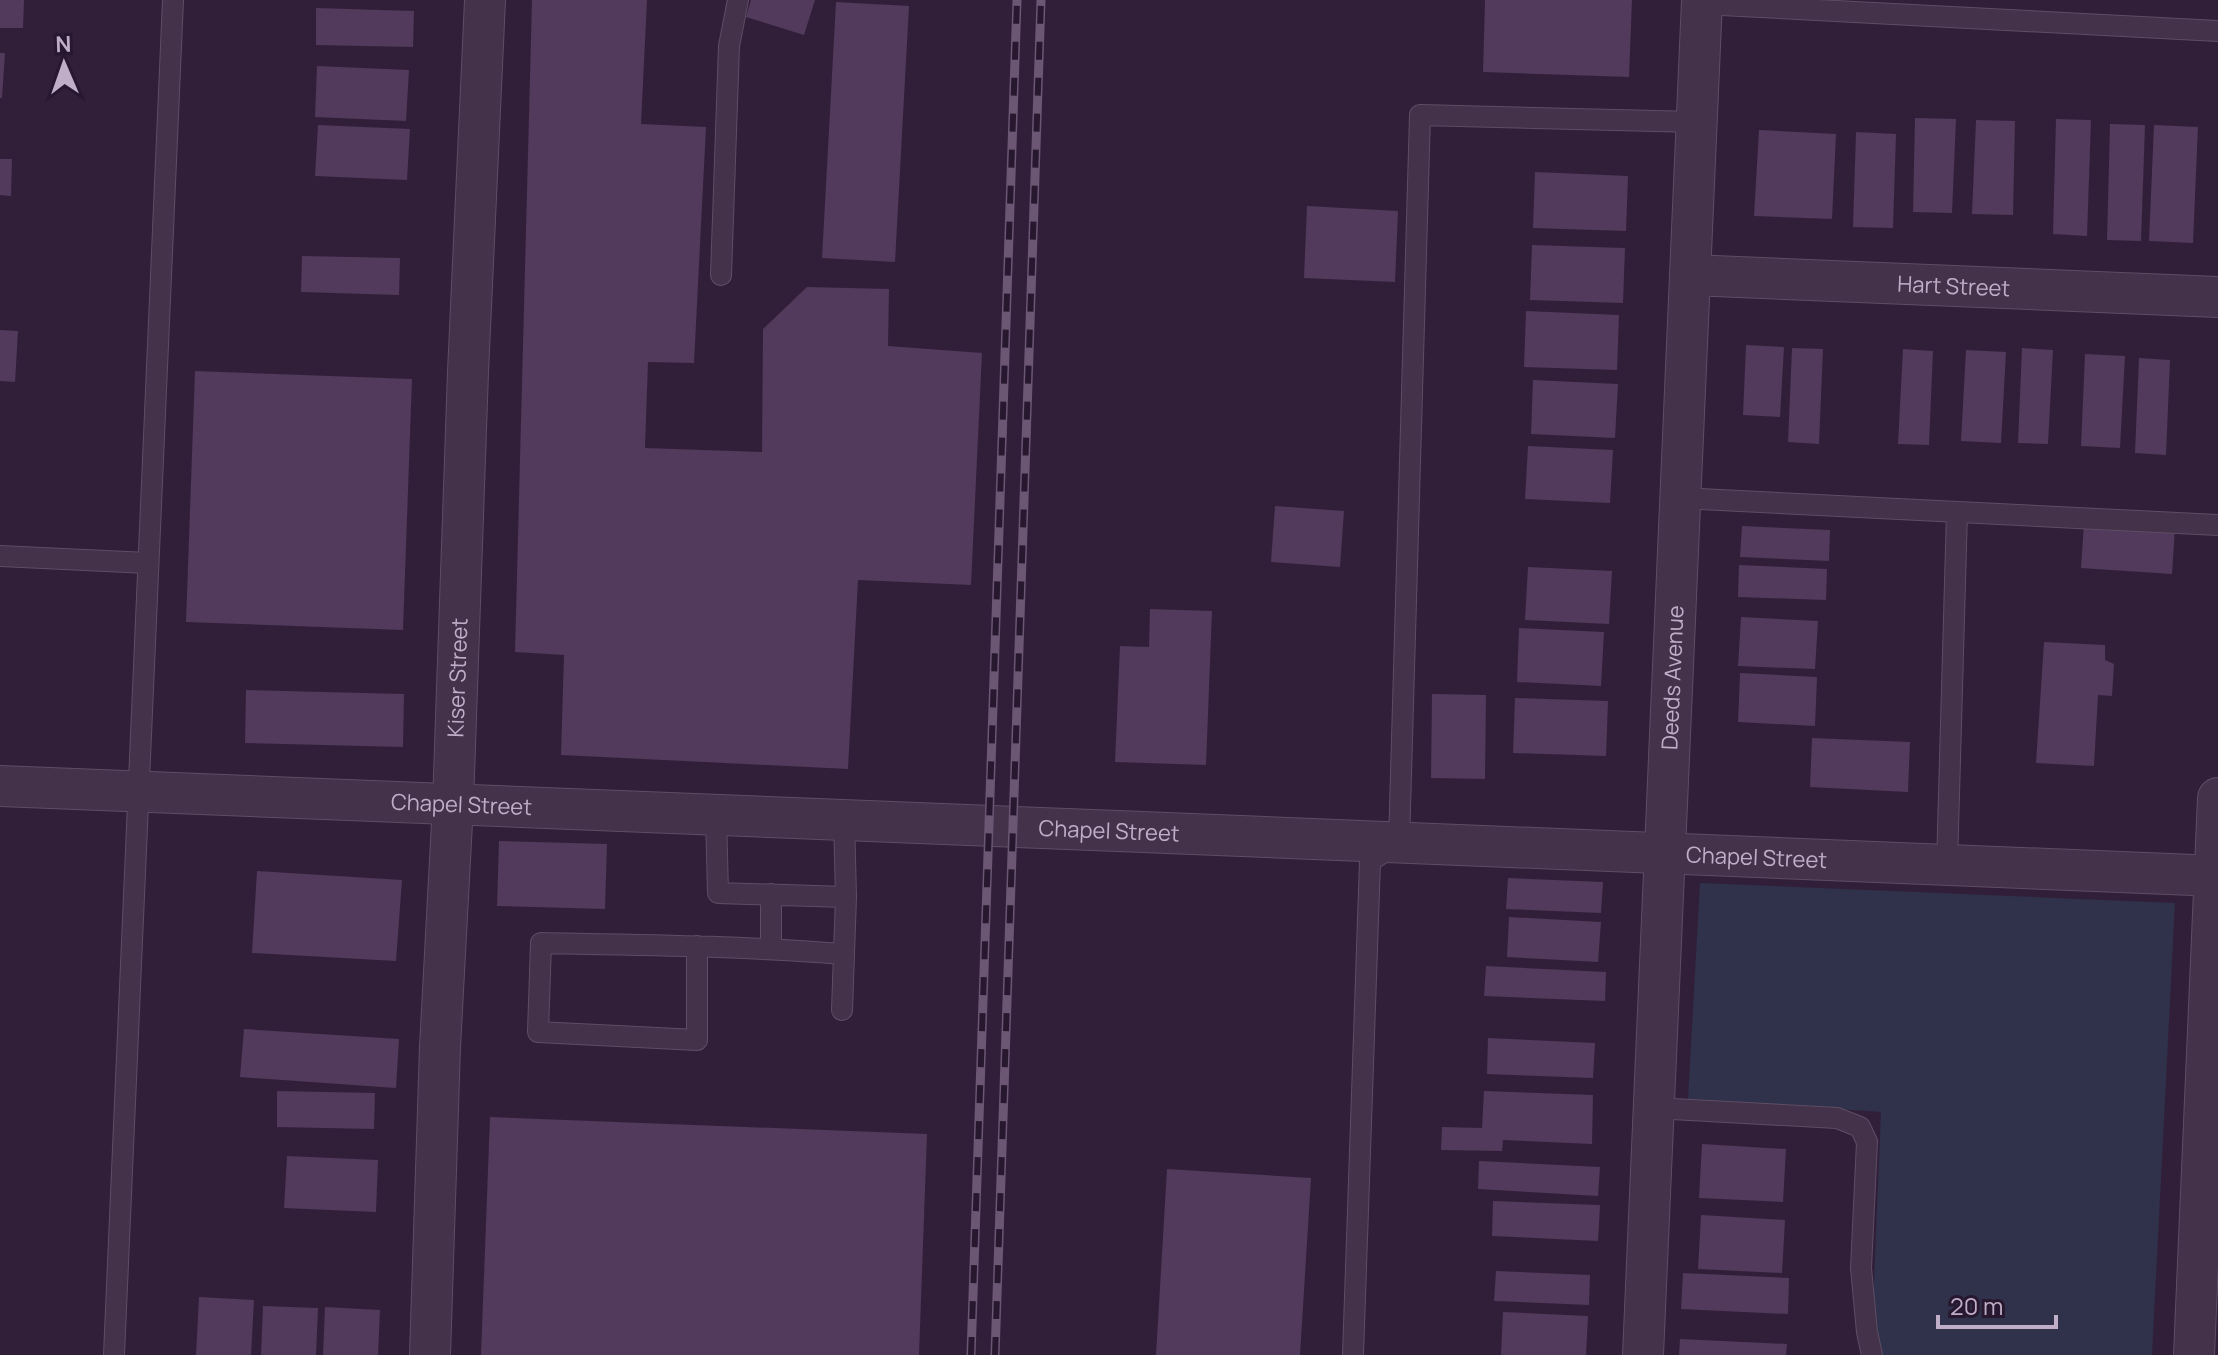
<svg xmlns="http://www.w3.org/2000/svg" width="2218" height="1355" font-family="Manrope,sans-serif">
  <rect width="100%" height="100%" fill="#311f3a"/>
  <path fill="#30314a" d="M1700 883 2175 903 2152 1355H1871L1881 1112 1688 1099Z"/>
  <path fill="#513a5b" d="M0 0H24L23 28H0Z
    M532 0H647L641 124 706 127 694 363 648 362 645 448 762 452 763 329 807 287 889 289 888 346 982 353 971 585 858 580 848 769 561 755 564 655 515 652Z
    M751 0H815L804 35 746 17Z
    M1485 0H1632L1629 77 1483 72Z
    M836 2 909 6 895 262 822 258Z
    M316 8 414 11 413 47 316 45Z
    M0 53H5L2 98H0Z
    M317 66 409 70 406 121 315 117Z
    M1915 118 1956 119 1952 213 1913 212Z
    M2056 119 2091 120 2087 236 2053 234Z
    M1976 120 2015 121 2013 215 1972 214Z
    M2110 124 2145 125 2141 241 2107 240Z
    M318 125 410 129 407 180 315 176Z
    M2154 125 2198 127 2193 243 2149 241Z
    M1759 130 1836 134 1832 219 1754 216Z
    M1856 132 1896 134 1893 228 1853 227Z
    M0 159H12L11 196 0 195Z
    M1535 172 1628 176 1626 231 1533 228Z
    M1307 206 1398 211 1395 282 1304 278Z
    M1532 245 1625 248 1623 303 1530 300Z
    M302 256 400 258 399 295 301 292Z
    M1526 311 1619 315 1617 370 1524 367Z
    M0 330 18 331 15 382 0 381Z
    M1746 345 1784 347 1780 417 1743 415Z
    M1792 348 1823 349 1819 444 1788 442Z
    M2022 348 2053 350 2048 444 2018 443Z
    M1903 349 1933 351 1929 445 1898 444Z
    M1966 350 2006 352 2001 443 1961 441Z
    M2085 354 2125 356 2120 448 2081 446Z
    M2139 358 2170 360 2166 455 2135 453Z
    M195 371 412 379 403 630 186 622Z
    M1533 380 1618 384 1615 438 1531 434Z
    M1528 446 1613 450 1610 503 1525 499Z
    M1275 506 1344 511 1340 567 1271 562Z
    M2084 523 2175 528 2172 574 2081 568Z
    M1742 526 1830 530 1829 561 1740 557Z
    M1739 565 1827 569 1826 600 1738 597Z
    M1528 567 1612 571 1609 624 1525 620Z
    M1150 609 1212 611 1206 765 1115 762 1120 646 1149 647Z
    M1741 617 1818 621 1815 669 1738 666Z
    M1519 628 1604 632 1601 686 1517 682Z
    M2044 642 2105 645V660L2114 664 2112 696 2098 695 2094 766 2036 763Z
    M1740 673 1817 677 1815 726 1738 722Z
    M246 690 404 694 403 747 245 743Z
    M1432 694 1486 695 1485 779 1431 778Z
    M1515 698 1608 701 1606 756 1513 753Z
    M1812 738 1910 742 1908 792 1810 787Z
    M499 841 607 844 605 909 497 906Z
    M257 871 402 880 396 961 252 953Z
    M1508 878 1603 882 1601 913 1506 909Z
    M1509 917 1601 922 1598 962 1507 957Z
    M1486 966 1606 972 1605 1001 1484 996Z
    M244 1029 399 1039 396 1088 240 1077Z
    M1488 1038 1595 1043 1593 1078 1487 1074Z
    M277 1091 375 1093 374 1129 277 1127Z
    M1484 1091 1593 1095 1592 1144 1503 1140 1502 1151 1441 1150 1442 1127 1482 1128Z
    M490 1117 927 1134 919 1355H481Z
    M1702 1144 1786 1149 1783 1202 1699 1198Z
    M287 1156 378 1160 376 1212 284 1208Z
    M1479 1161 1600 1167 1598 1196 1478 1189Z
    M1167 1169 1311 1178 1300 1355H1156Z
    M1493 1201 1600 1205 1598 1241 1492 1236Z
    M1701 1215 1785 1220 1782 1273 1698 1269Z
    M1496 1271 1590 1275 1589 1305 1494 1301Z
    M1683 1273 1789 1278 1788 1314 1681 1309Z
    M199 1297 254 1300 251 1355H196Z
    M263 1306 318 1308 316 1355H261Z
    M325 1307 380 1310 378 1355H323Z
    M1503 1312 1588 1316 1586 1355H1501Z
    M1680 1339 1787 1344 1786 1355H1679Z"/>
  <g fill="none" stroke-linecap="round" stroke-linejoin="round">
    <defs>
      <path id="service" d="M1702 4 2218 31
        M721 275 729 46 738 0
        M1680 498 2218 525
        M0 556 148 563
        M716 815 718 893 846 897
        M1947 865 1957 512
        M697 946V1040L538 1032 541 943C642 945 742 946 843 954
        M771 948V894
        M842 1010 846 897 844 820
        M1654 1108 1837 1118 1860 1127 1867 1142 1861 1268 1867 1332 1872 1355
        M114 1355 173 0
        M1353 1355 1370 861 1399 843 1420 115 1696 122"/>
      <g id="minor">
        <path id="s1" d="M1690 275 2218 297"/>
        <path id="s2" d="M0 786C739 815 1479 846 2218 876"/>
        <path id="s3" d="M430 1355 440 1047 453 804 468 372 485 0"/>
        <path id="s4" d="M1643 1355 1702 0"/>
        <path d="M2194 1355 2218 798"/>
      </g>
    </defs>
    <use href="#service" stroke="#5e4d65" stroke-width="22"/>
    <use href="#minor" stroke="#5e4d65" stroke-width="42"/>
    <use href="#service" stroke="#43324a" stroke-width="20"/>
    <use href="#minor" stroke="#43324a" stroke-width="40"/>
    <defs>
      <path id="rail" d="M971 1355 1017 0
        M995 1355 1041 0"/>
    </defs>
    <use href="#rail" stroke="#6b5674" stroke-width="9"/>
    <use href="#rail" stroke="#28182f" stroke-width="6" stroke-dasharray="18" stroke-linecap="butt"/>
  </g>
  <g text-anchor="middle" stroke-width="6" stroke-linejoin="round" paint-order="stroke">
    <g font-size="22" fill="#c0adc7" stroke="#28182f">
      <text dy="8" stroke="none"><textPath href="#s1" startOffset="264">Hart Street</textPath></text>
      <text dy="8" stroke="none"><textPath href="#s4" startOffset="678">Deeds Avenue</textPath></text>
      <text dy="8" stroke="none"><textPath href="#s3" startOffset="678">Kiser Street</textPath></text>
      <text dy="8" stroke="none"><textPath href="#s2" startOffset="462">Chapel Street</textPath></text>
      <text dy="8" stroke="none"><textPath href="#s2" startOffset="1110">Chapel Street</textPath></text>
      <text dy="8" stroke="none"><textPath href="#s2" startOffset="1758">Chapel Street</textPath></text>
    </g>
  </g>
  <g transform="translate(64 64) rotate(358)" stroke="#28182f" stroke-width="6" paint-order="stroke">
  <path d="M0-6L14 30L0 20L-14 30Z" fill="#c0adc7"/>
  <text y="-12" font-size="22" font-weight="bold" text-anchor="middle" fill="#c0adc7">N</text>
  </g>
  <path d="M1938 1315v12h118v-12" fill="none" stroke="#c0adc7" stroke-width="4"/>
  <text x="1950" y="1315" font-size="24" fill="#c0adc7" stroke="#28182f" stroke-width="6" paint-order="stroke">20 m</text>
</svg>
